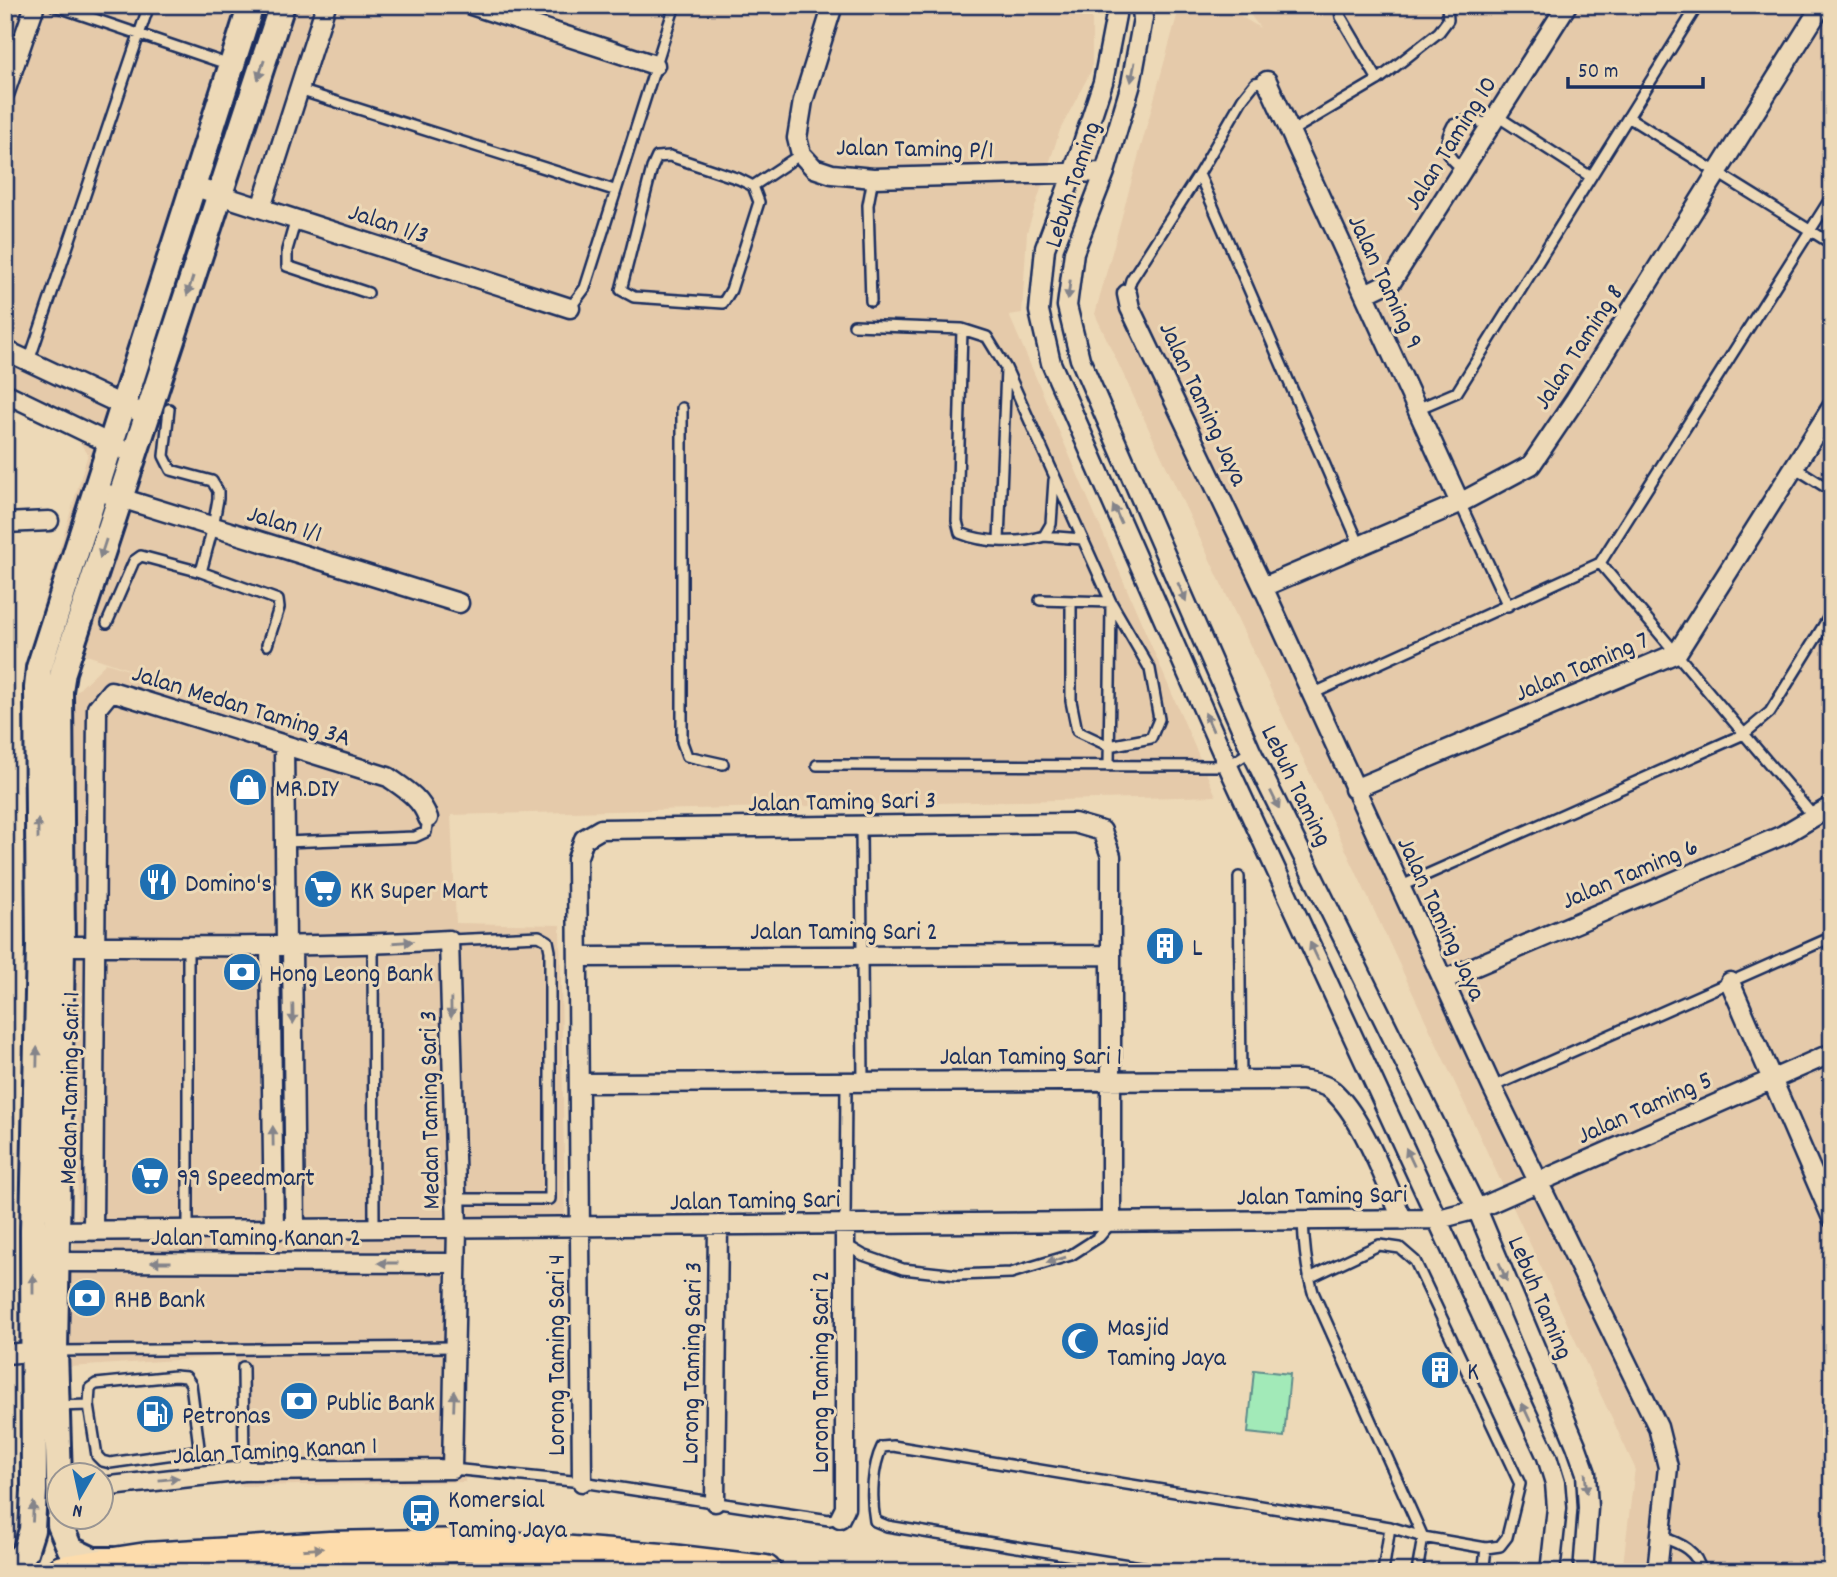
<svg xmlns="http://www.w3.org/2000/svg" width="1837" height="1577" font-family="Dekko,sans-serif">
  <rect width="100%" height="100%" fill="#edd9b7"/>
  <filter id="ink" filterUnits="userSpaceOnUse"><feTurbulence type="fractalNoise" baseFrequency=".0143" numOctaves="2"/><feDisplacementMap in="SourceGraphic" scale="14" xChannelSelector="R" yChannelSelector="G"/><feConvolveMatrix kernelMatrix="1 2 1 2 8 2 1 2 1" color-interpolation-filters="sRGB"/></filter>
  <g filter="url(#ink)">
    <path fill="#e5caaa" d="M5 5H1092V69L1060 130 1027 232 1022 313 1009 315 1216 796 451 815 456 923 560 925 565 1220 465 1218V1482L239 1486 236 1356 70 1367 68 1280 78 1217 73 695 106 663 170 683 33 637 88 454 77 439 5 402Z
      M1180 5H1223L1260 28 1243 5H1832V1572H1622L1635 1468 1095 314Z"/>
    <path fill="#a2eab8" stroke="#5e8c8b" stroke-width="2" d="M1254 1370 1290 1374 1284 1437 1248 1433Z"/>
    <g fill="none" stroke-linecap="round" stroke-linejoin="round">
      <defs>
        <path id="lane" d="M53 5 230 65
          M1339 5 1341 17 1378 80
          M299 90 614 190
          M1497 116 1591 177
          M1628 117 1832 244
          M1290 132 1378 80 1439 32 1448 20 1447 5
          M670 156 739 179 753 186 759 202 731 290 723 303 634 297 621 290 652 168 657 157Z
          M1463 168C1444 157 1443 143 1453 125L1472 119 1491 125
          M1199 174 1360 546
          M753 186 801 154
          M296 219 287 250V266L368 293
          M1127 294 1131 280 1199 174 1243 98 1255 83 1267 81
          M871 301 868 205 873 178
          M570 308 585 288 675 5
          M854 325 962 329 987 337 1006 368 1111 602 1150 669 1159 719 1151 738 1109 746 1077 731 1071 701V601
          M962 329 957 521 960 533C984 543 1020 544 1044 536L1051 524 1054 480
          M29 361 149 5
          M682 408V742L687 756 723 764
          M169 409 164 456 171 470 212 481 218 491V499L213 527 201 572 278 600 279 608 267 645
          M1417 409 1457 392 1698 5
          M1794 467 1832 491
          M1460 503 1508 606
          M1044 536 1082 539
          M999 540 1006 370
          M1600 563 1814 817
          M1040 600 1111 602
          M107 623 134 561 141 556 201 572
          M1312 694 1600 563 1832 196
          M817 765 1228 766 1251 751
          M1109 765 1111 604
          M861 827 863 1082
          M285 842 415 837 426 832 428 818
          M1239 877 1241 1081
          M1399 887 1744 734 1770 712 1832 612
          M449 940 539 936 548 941 550 951V1199H456
          M373 944 374 1228
          M188 947V1230
          M1492 1087 1832 937
          M1815 1178 1832 1170
          M1303 1221C1304 1245 1306 1268 1313 1292L1423 1537 1486 1548 1500 1546 1507 1537 1520 1484 1415 1261 1400 1248 1379 1245 1309 1278
          M845 1224 846 1083
          M846 1245 863 1255 903 1269 957 1275 1011 1273 1071 1255 1099 1237 1110 1224
          M58 1351 455 1347
          M243 1367 244 1471
          M57 1406 89 1405 90 1388 96 1384 175 1376 186 1377 191 1384 199 1447 195 1451 110 1463 102 1461 97 1456 89 1405
          M452 1469 582 1482 829 1520 840 1518
          M1661 1537C1680 1543 1698 1551 1701 1572
          M1172 1572 887 1526 875 1521C871 1499 872 1467 882 1447L893 1446 1390 1527 1423 1537 1417 1572
          M1383 1572 1390 1527
          M1481 1572 1484 1566 1486 1548"/>
        <path id="street" d="M471 5 655 65
          M833 5 803 101 797 138 801 154 814 168 832 174 873 178 1105 172
          M1115 5 1116 15 1103 82 1073 173 1045 248 1039 311 1051 363 1228 766 1547 1457 1555 1483 1557 1508 1550 1572
          M1141 5 1143 18 1131 84 1105 172 1074 252 1067 306 1080 359 1251 751 1477 1209 1576 1445 1586 1473 1588 1508 1583 1572
          M1267 81 1460 503
          M5 92 35 5
          M192 186 570 308
          M261 208 326 5
          M1127 294 1130 308 1263 587 1492 1087 1658 1427 1668 1467 1657 1572
          M1365 294 1392 281 1567 5
          M5 350 122 405 148 415
          M5 393 121 449
          M95 490 459 603
          M5 523 49 521
          M1263 587 1460 503 1531 465 1575 400 1822 5
          M284 745 286 946
          M1354 789 1677 653 1832 407
          M53 946C185 946 317 948 449 940L457 1228 452 1469 244 1471 102 1487
          M270 946 274 1229
          M292 946 295 1228
          M579 957 1110 955
          M1443 980 1783 835 1832 806
          M1730 982 1832 1218
          M580 1083 1301 1080C1311 1082 1323 1083 1332 1090 1363 1117 1385 1182 1403 1220
          M47 1231 1439 1219 1477 1209 1832 1053
          M93 1231 97 708 111 691 388 777C405 789 421 798 428 818
          M57 1262 456 1263
          M5 1354 44 1351
          M582 1482 577 859 584 839 601 829 1074 823 1102 831 1111 856V1222
          M715 1502 718 1225
          M840 1518 845 1508V1224"/>
        <path id="secondary" d="M60 1510 55 1351 62 946 60 691 63 672 282 5
          M60 1518V1525L70 1549 93 1560H111
          M5 1570 25 1552 32 1530 34 1491 33 1231 39 946 37 688 39 668 251 5"/>
        <path id="highway" d="M62 1572 147 1559 330 1548 472 1545 662 1560 765 1572"/>
      </defs>
      <use href="#lane" stroke="#1b2f5e" stroke-width="14"/>
      <use href="#street" stroke="#1b2f5e" stroke-width="23"/>
      <use href="#secondary" stroke="#1b2f5e" stroke-width="30"/>
      <use href="#highway" stroke="#1b2f5e" stroke-width="37"/>
      <use href="#lane" stroke="#edd9b7" stroke-width="9"/>
      <use href="#street" stroke="#edd9b7" stroke-width="18"/>
      <use href="#secondary" stroke="#edd9b7" stroke-width="24"/>
      <use href="#highway" stroke="#fddcac" stroke-width="32"/>
    </g>
    <defs><path id="oneway-solid" d="M-6-.8H1V-3.2L6.5 0L1 3.2V.8H-6Z" transform="scale(1.75)"/></defs>
    <g fill="#84848a">
      <use href="#oneway-solid" transform="translate(261 70) rotate(108)"/>
      <use href="#oneway-solid" transform="translate(1133 72) rotate(101)"/>
      <use href="#oneway-solid" transform="translate(190 286) rotate(108)"/>
      <use href="#oneway-solid" transform="translate(1069 290) rotate(97)"/>
      <use href="#oneway-solid" transform="translate(1117 514) rotate(-114)"/>
      <use href="#oneway-solid" transform="translate(103 549) rotate(108)"/>
      <use href="#oneway-solid" transform="translate(1182 592) rotate(66)"/>
      <use href="#oneway-solid" transform="translate(1209 722) rotate(-114)"/>
      <use href="#oneway-solid" transform="translate(1275 800) rotate(64)"/>
      <use href="#oneway-solid" transform="translate(38 829) rotate(-90)"/>
      <use href="#oneway-solid" transform="translate(403 942) rotate(-4)"/>
      <use href="#oneway-solid" transform="translate(1314 951) rotate(-115)"/>
      <use href="#oneway-solid" transform="translate(451 1008) rotate(89)"/>
      <use href="#oneway-solid" transform="translate(293 1014) rotate(89)"/>
      <use href="#oneway-solid" transform="translate(37 1057) rotate(-89)"/>
      <use href="#oneway-solid" transform="translate(273 1136) rotate(-91)"/>
      <use href="#oneway-solid" transform="translate(1410 1157) rotate(-115)"/>
      <use href="#oneway-solid" transform="translate(1056 1260) rotate(164)"/>
      <use href="#oneway-solid" transform="translate(161 1262) rotate(-180)"/>
      <use href="#oneway-solid" transform="translate(388 1263) rotate(-180)"/>
      <use href="#oneway-solid" transform="translate(1503 1272) rotate(67)"/>
      <use href="#oneway-solid" transform="translate(33 1284) rotate(-90)"/>
      <use href="#oneway-solid" transform="translate(454 1401) rotate(-88)"/>
      <use href="#oneway-solid" transform="translate(1526 1412) rotate(-115)"/>
      <use href="#oneway-solid" transform="translate(169 1479) rotate(-6)"/>
      <use href="#oneway-solid" transform="translate(1586 1483) rotate(85)"/>
      <use href="#oneway-solid" transform="translate(33 1512) rotate(-87)"/>
    </g>
    <use fill="#8c8685" href="#oneway-solid" transform="translate(313 1549) rotate(-4)"/>
  </g>
  <defs>
    <symbol id="shop-disc" viewBox="-11 -11 22 22"><circle r="9.5" fill="#1f6fb2" stroke="#edd9b7"/><path d="M-5-2.5h2.3a2.7 3.5 0 0 1 5.4 0H5L5.5 6h-11ZM-1.5-2.5h3a1.5 2.3 0 0 0-3 0Z" fill="#fff"/></symbol>
    <symbol id="restaurant-disc" viewBox="-11 -11 22 22"><circle r="9.5" fill="#1f6fb2" stroke="#edd9b7"/><path d="M-5-6h1v4h1v-4h1v4h1v-4h1v5L-1.5 .5V6h-2V.5L-5-1ZM5-6V6H3V1.5H1.5Q1.5-4 5-6Z" fill="#fff"/></symbol>
    <symbol id="supermarket-disc" viewBox="-11 -11 22 22"><circle r="9.5" fill="#1f6fb2" stroke="#edd9b7"/><path d="M-6-5.5h2.5l.6 2H6L4.5 2H-2.5L-4.4-4H-6ZM-1.5 3.2a1.3 1.3 0 1 0 .1 0ZM3 3.2a1.3 1.3 0 1 0 .1 0Z" fill="#fff"/></symbol>
    <symbol id="building-disc" viewBox="-11 -11 22 22"><circle r="9.5" fill="#1f6fb2" stroke="#edd9b7"/><path d="M-4-6H4V6H1V3H-1V6H-4ZM-2.5-4.3h1.7v1.8h-1.7ZM.8-4.3h1.7v1.8H.8ZM-2.5-1h1.7V.8h-1.7ZM.8-1h1.7V.8H.8Z" fill="#fff"/></symbol>
    <symbol id="bank-disc" viewBox="-11 -11 22 22"><circle r="9.5" fill="#1f6fb2" stroke="#edd9b7"/><path d="M-6-4H6V4H-6ZM0-2.3a2.3 2.3 0 1 0 0 4.6a2.3 2.3 0 1 0 0-4.6Z" fill="#fff"/></symbol>
    <symbol id="mosque-disc" viewBox="-11 -11 22 22"><circle r="9.5" fill="#1f6fb2" stroke="#edd9b7"/><path d="M3.5-4.9A6 6 0 1 0 3.5 4.9A5 5 0 1 1 3.5-4.9Z" fill="#fff"/></symbol>
    <symbol id="fuel-disc" viewBox="-11 -11 22 22"><circle r="9.5" fill="#1f6fb2" stroke="#edd9b7"/><path d="M-5.5-6h7V0h2V4h1.3V-2.5L3-4.5l.8-.8L6-3V5H2.5V1h-1V6h-7ZM-4.2-4.7v3.2H.2V-4.7Z" fill="#fff"/></symbol>
    <symbol id="bus-disc" viewBox="-11 -11 22 22"><circle r="9.5" fill="#1f6fb2" stroke="#edd9b7"/><path d="M-5-6H5V4H4V6H2V4H-2V6H-4V4H-5ZM-3.5-4V0h7V-4ZM-3.5 1.2v1.5H-2V1.2ZM2 1.2v1.5H3.5V1.2Z" fill="#fff"/></symbol>
  </defs>
  <g fill-rule="evenodd">
    <use href="#shop-disc" x="226" y="765" width="44" height="44"/>
    <use href="#restaurant-disc" x="136" y="860" width="44" height="44"/>
    <use href="#supermarket-disc" x="301" y="867" width="44" height="44"/>
    <use href="#building-disc" x="1143" y="924" width="44" height="44"/>
    <use href="#bank-disc" x="220" y="950" width="44" height="44"/>
    <use href="#supermarket-disc" x="128" y="1154" width="44" height="44"/>
    <use href="#bank-disc" x="65" y="1276" width="44" height="44"/>
    <use href="#mosque-disc" x="1058" y="1319" width="44" height="44"/>
    <use href="#building-disc" x="1418" y="1348" width="44" height="44"/>
    <use href="#bank-disc" x="277" y="1379" width="44" height="44"/>
    <use href="#fuel-disc" x="133" y="1392" width="44" height="44"/>
    <use href="#bus-disc" x="399" y="1491" width="44" height="44"/>
  </g>
  <g text-anchor="middle" stroke-width="6" stroke-linejoin="round" paint-order="stroke">
    <g font-size="26" fill="#1b2f5e" stroke="#edd9b7">
      <text transform="translate(1449 142) rotate(-58)" y="9">Jalan Taming 10</text>
      <text transform="translate(915 147) rotate(1)" y="9">Jalan Taming P/1</text>
      <text transform="translate(1071 184) rotate(-72)" y="9">Lebuh Taming</text>
      <text transform="translate(389 222) rotate(18)" y="9">Jalan 1/3</text>
      <text transform="translate(1387 281) rotate(65)" y="9">Jalan Taming 9</text>
      <text transform="translate(1577 346) rotate(-57)" y="9">Jalan Taming 8</text>
      <text transform="translate(1205 403) rotate(65)" y="9">Jalan Taming Jaya</text>
      <text transform="translate(285 522) rotate(17)" y="9">Jalan 1/1</text>
      <text transform="translate(1581 665) rotate(-23)" y="9">Jalan Taming 7</text>
      <text transform="translate(242 704) rotate(17)" y="9">Jalan Medan Taming 3A</text>
      <text transform="translate(1298 785) rotate(64)" y="9">Lebuh Taming</text>
      <text transform="translate(842 800) rotate(-1)" y="9">Jalan Taming Sari 3</text>
      <text transform="translate(1629 872) rotate(-23)" y="9">Jalan Taming 6</text>
      <text transform="translate(1443 918) rotate(65)" y="9">Jalan Taming Jaya</text>
      <text x="844" y="939">Jalan Taming Sari 2</text>
      <text x="1031" y="1064">Jalan Taming Sari 1</text>
      <text transform="translate(68 1088) rotate(-89)" y="9">Medan Taming Sari 1</text>
      <text transform="translate(1644 1106) rotate(-24)" y="9">Jalan Taming 5</text>
      <text transform="translate(428 1110) rotate(-91)" y="9">Medan Taming Sari 3</text>
      <text transform="translate(1322 1194) rotate(-1)" y="9">Jalan Taming Sari</text>
      <text transform="translate(755 1199) rotate(-1)" y="9">Jalan Taming Sari</text>
      <text x="256" y="1245">Jalan Taming Kanan 2</text>
      <text transform="translate(1542 1297) rotate(67)" y="9">Lebuh Taming</text>
      <text transform="translate(555 1355) rotate(-90)" y="9">Lorong Taming Sari 4</text>
      <text transform="translate(690 1363) rotate(-89)" y="9">Lorong Taming Sari 3</text>
      <text transform="translate(819 1372) rotate(-90)" y="9">Lorong Taming Sari 2</text>
      <text transform="translate(275 1449) rotate(-3)" y="9">Jalan Taming Kanan 1</text>
    </g>
    <g font-size="26" fill="#1b2f5e" stroke="#edd9b7" text-anchor="start">
      <text x="275" y="796">MR.DIY</text>
      <text x="185" y="891">Domino's</text>
      <text x="350" y="898">KK Super Mart</text>
      <text x="1192" y="955">L</text>
      <text x="269" y="981">Hong Leong Bank</text>
      <text x="177" y="1185">99 Speedmart</text>
      <text x="114" y="1307">RHB Bank</text>
      <text x="1107" y="1335">Masjid<tspan x="1107" dy="30">Taming Jaya</tspan></text>
      <text x="1467" y="1379">K</text>
      <text x="326" y="1410">Public Bank</text>
      <text x="182" y="1423">Petronas</text>
      <text x="448" y="1507">Komersial<tspan x="448" dy="30">Taming Jaya</tspan></text>
    </g>
  </g>
  <rect width="1837" height="1577" fill="none" stroke="#edd9b7" stroke-width="28"/>
  <rect x="14" y="14" width="1809" height="1549" fill="none" stroke="#1b2f5e" stroke-width="2.5" filter="url(#ink)"/>
  <g transform="translate(80 1496) rotate(189)"><circle r="33" fill="#edd9b7" stroke="#999593" stroke-width="2"/>
  <path d="M0-5L12 26L0 18L-12 26Z" fill="#1f6fb2"/>
  <text y="-10" font-size="19" font-weight="bold" text-anchor="middle" fill="#1b2f5e">N</text>
  </g>
  <path d="M1568 77v10h135v-10" fill="none" stroke="#1b2f5e" stroke-width="3.5"/>
  <text x="1578" y="77" font-size="21" fill="#1b2f5e" stroke="#edd9b7" stroke-width="5" paint-order="stroke">50 m</text>
</svg>
